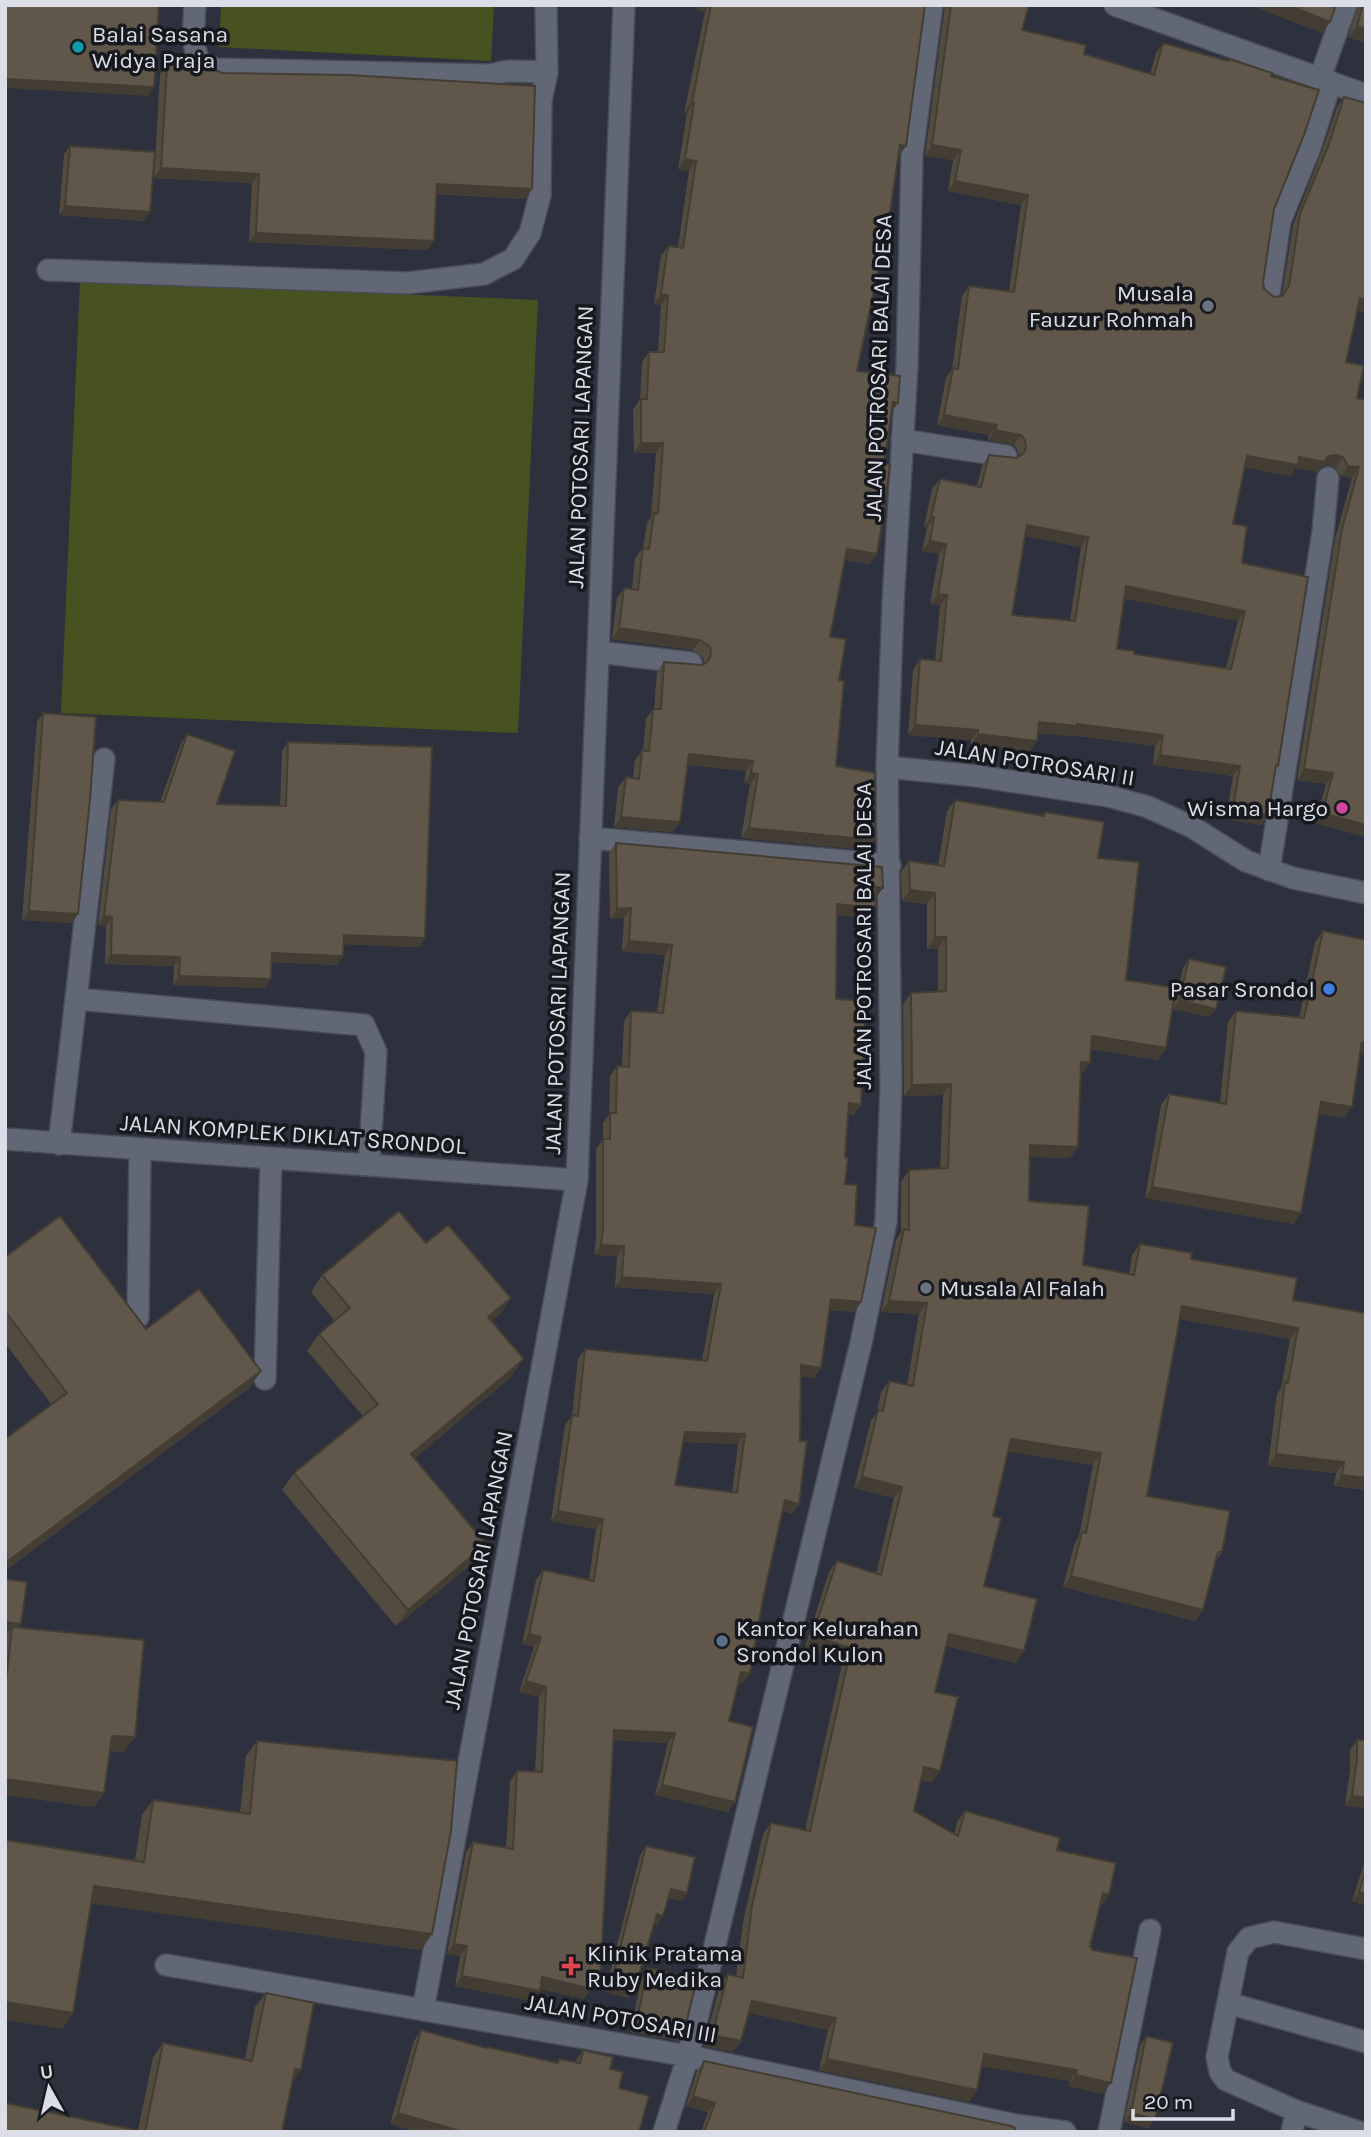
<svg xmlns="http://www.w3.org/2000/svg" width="1371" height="2137" font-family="Karla,sans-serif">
  <rect width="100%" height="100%" fill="#2c313d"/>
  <path fill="#485221" d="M221 5H494L491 61 219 47Z
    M80 281 538 300 518 733 61 713Z"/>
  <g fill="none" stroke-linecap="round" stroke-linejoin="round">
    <defs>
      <path id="minor" d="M195 5C194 24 191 43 199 61L216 69 489 75 508 71 547 72 546 5
        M1115 5 1366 95
        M1320 78 1346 5
        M48 270 407 283 484 274 513 259 530 233 540 195 541 100 547 72
        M1269 294 1280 221 1309 150 1331 82
        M902 440 1006 456
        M598 652 691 663
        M887 767 977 776 1108 796 1148 807 1192 827 1246 861 1293 878 1366 893
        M590 838 890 865
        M1269 870 1323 532 1328 478
        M77 999 364 1025 376 1052 369 1165
        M5 1139 577 1180
        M59 1144 104 759
        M138 1317 140 1149
        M265 1379 271 1158
        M166 1965 688 2056 1016 2125 1065 2132
        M1228 2003 1366 2042
        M423 2010 577 1180 624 5
        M664 2132 688 2056 861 1343 886 1222 891 1088 887 767 893 603 907 366 912 154 932 5
        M1109 2132 1150 1930
        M1292 2132 1296 2111
        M1359 2132 1296 2111 1226 2080 1220 2072 1217 2057 1238 1952 1249 1938 1274 1932 1366 1949"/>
    </defs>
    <use href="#minor" stroke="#484c56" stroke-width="24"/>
    <use href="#minor" stroke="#626775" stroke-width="21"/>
  </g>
  <path fill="#534b40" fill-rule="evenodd" d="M680 5H925L898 156 884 253 881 257 857 371 892 412 884 464 877 554 869 564 845 560 830 637 839 680 836 766 868 850 741 838 750 784 744 783 746 771 688 765 680 822 672 832 614 827 618 787 626 777 633 778 635 760 643 750 646 719 653 709H654L657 672 664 662 703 665 704 664 703 657 693 650 612 639 617 598 624 588 632 589 635 558 643 548 647 523 651 517 656 453H634L633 410 640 399 642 362 649 352H658L661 305 654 304 661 256 668 246 678 247 689 171 678 169 687 113H684L705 12 697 10V6Z
    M945 5H1029L1022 30 1084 54 1150 74 1156 53 1163 43 1271 76 1274 209 1263 282 1264 289 1274 297 1282 295 1293 225 1321 154 1337 107 1344 97 1366 117V313L1357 310 1346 362 1357 398 1366 837 1315 823 1326 784 1297 780 1335 539 1352 478 1341 476 1336 468 1330 465 1322 466 1317 472 1295 468 1290 476 1245 467 1233 524 1242 563 1276 769 1268 815 1261 825 1226 819 1233 776 1153 765 1155 746 1071 735 1069 736 1038 733 1030 751 971 745V740L908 735 913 670 920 659 935 661 940 606 930 604 939 554 922 551 927 528 924 527 932 489 940 479 977 486 982 466 989 455 1017 458 1019 457 1018 451 1014 445 988 440 989 435 937 425 946 378 952 369 962 296 969 286 1009 291 1021 205 948 191 953 160 925 156ZM1025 536 1081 547 1070 620 1012 615ZM1124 598 1238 621 1226 668 1134 654 1117 649Z
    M1358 5H1366V43L1348 37Z
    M167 65 525 199 436 194 434 241 427 250 249 242 252 183 154 178 160 74Z
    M70 146 150 212 144 221 59 215 64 154Z
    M43 713 78 914 72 923 22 920 37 722Z
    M187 734 217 804 280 806 282 751 288 742 425 938 419 947 343 944V956L337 965 272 962 271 979 265 988 173 985 174 966 105 964 106 926 98 925 111 809 118 800 160 802 181 743Z
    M955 800 1043 815 1045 812 1098 858 1126 980 1166 1048 1158 1060 1091 1049 1082 1074H1081L1070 1158 1030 1157 1029 1201 1083 1265 1129 1274 1132 1255 1140 1244 1191 1259 1293 1300 1366 1490 1334 1486 1336 1473 1268 1466 1277 1394 1281 1388 1290 1339 1180 1319 1147 1496 1222 1552 1216 1560 1203 1610 1195 1621 1063 1587 1075 1543 1079 1536 1093 1465 1008 1451 993 1516 984 1586 1016 1663 946 1646 935 1692 932 1782 921 1780 914 1811 954 1834 957 1822 965 1811 1057 1850 1109 1895 1100 1906 1090 1947 1103 2094 1068 2086 1070 2081 982 2066 977 2090 969 2102 819 2070 828 2030 749 2013 741 2041 733 2052 704 2046 720 1985 728 1974 736 1976 744 1917 763 1834 771 1823 805 1830 843 1660 805 1648 829 1572 837 1561 876 1574 894 1498 854 1488 871 1421 877 1412 881 1392 889 1381 907 1385 919 1314 881 1312 896 1240 901 1232V1182L909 1170 940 1169 943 1095 904 1096 903 1004 911 993 938 991V949H927V904L902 901 901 872 909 861 938 865 947 811Z
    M616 843 876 897 868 918 837 915 836 999 854 1115H848L845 1157V1184L855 1225 861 1302 854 1312 830 1310 821 1368 814 1378 801 1376 799 1504 792 1514 783 1511 763 1599 750 1673 743 1683H739L729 1721 728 1812 655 1795 668 1743 614 1740 592 1990 591 1989 584 1999 540 1989 532 2001 455 1986 460 1956 447 1954 466 1852 473 1842 506 1848 510 1781 517 1771 535 1772 539 1697 519 1692 534 1647 522 1644 536 1580 543 1570 589 1579 596 1529 551 1521 565 1425 572 1416 578 1359 585 1349 702 1361 714 1294 615 1287 617 1256 594 1255 596 1239V1149L603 1139V1123L609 1115 610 1076 617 1066H622L624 1021 631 1011 657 1012 665 955 622 951 624 918 610 919 609 853ZM683 1442 738 1444 732 1493 675 1485Z
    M1323 931 1361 1053 1344 1118 1319 1114 1294 1224 1145 1198 1161 1105 1169 1094 1220 1103 1228 1022 1236 1011 1299 1018 1315 942Z
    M1189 959 1210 1017 1173 1009 1183 968Z
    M426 1243 511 1298 499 1315 491 1321 512 1376 415 1458 486 1544 475 1561 396 1626 282 1490 294 1473 363 1416 307 1351 319 1334 335 1321 311 1292 322 1275Z
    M5 1257 146 1329 261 1371 249 1388 5 1571V1439L51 1404 5 1343Z
    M5 1579 21 1624 18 1628 124 1752 110 1751 104 1793 94 1807 5 1795Z
    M1357 1740H1366V1808L1345 1806 1350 1770V1750Z
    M257 1741 432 1934 421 1950 91 1903 73 2013 62 2029 5 1840 135 1860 142 1815 153 1800 240 1812 246 1756Z
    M646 1846 682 1901 668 1898 663 1916 657 1924H654L635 1989 629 1998 605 1992 640 1855Z
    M1366 1858V1906L1352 1901Z
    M648 1968 684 2032 678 2041 630 2032 642 1977Z
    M266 1993 292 2083 282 2132H5L138 2130 153 2057 163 2043 245 2059 255 2007Z
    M421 2030 486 2048 556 2062 559 2059 575 2062 583 2050 613 2057 390 2124 414 2041Z
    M1146 2036 1155 2119 1148 2128 1124 2122 1140 2045Z
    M704 2061 1014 2132H701L708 2112 686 2106 697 2071Z"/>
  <path fill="#433d34" d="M700 5H709L705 12 697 10Z
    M1255 5H1288L1330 22 1322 33 1254 7Z
    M1357 26 1366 29V43L1348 37Z
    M5 79 154 87 148 96 5 88Z
    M692 102 694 103 687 113H684Z
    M900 145 906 146 899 156 893 155Z
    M932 145 961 150 953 160 925 156Z
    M685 159 696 161 689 171 678 169Z
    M161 168 259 174 252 183 154 178Z
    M955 181 1028 195 1021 205 948 191Z
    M437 184 532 189 525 199 430 193Z
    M65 206 150 212 144 221 59 215Z
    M256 233 434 241 427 250 249 242Z
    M661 294 668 295 661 305 654 304Z
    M1360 298 1366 300V313L1352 308Z
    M893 402 898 403 891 413Z
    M944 415 997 425 989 435 937 425Z
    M995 430 1021 435 1014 445 988 440Z
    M641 443H663L656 453H634Z
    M1337 455 1343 457 1336 468 1330 465 1322 466 1317 472 1295 468 1290 476 1240 466 1247 456 1299 457Z
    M1348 466 1359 467 1352 478 1341 476Z
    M931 517H934L927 528 924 527Z
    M1027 525 1088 537 1081 547 1020 535Z
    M930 541 946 544 939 554 922 551Z
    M847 549 877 554 869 564 839 559Z
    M1126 586 1245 611 1238 621 1119 597Z
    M938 594 947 595 940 606 930 604Z
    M619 628 700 640 693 650 612 639Z
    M1039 722 1077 724 1163 735 1155 746 1071 735 1069 736 1032 733Z
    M915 725 978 730 971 740 908 735Z
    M978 734 1037 741 1030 751 971 745Z
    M689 754 753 761 746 771 682 764Z
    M1160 755 1240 766 1233 776 1153 765Z
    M1304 769 1333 773 1326 784 1297 780Z
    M751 773 758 774 750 784 744 783Z
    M1233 808 1268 815 1261 825 1226 819Z
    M1322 813 1366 825V837L1315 823Z
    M621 817 680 822 672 832 614 827Z
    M749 828 875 840 868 850 741 838Z
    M876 887 883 888 876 898Z
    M910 890 935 893 927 904 902 901Z
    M837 904 875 908 868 918 830 914Z
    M631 908 624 918 610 919 617 909Z
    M29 911 78 914 72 923 22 920Z
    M104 916 112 917 106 926 98 925Z
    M344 935 425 938 419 947 338 944Z
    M935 937H946L938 949H927Z
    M629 941 672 945 665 955 622 951Z
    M272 953 343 956 337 965 266 962Z
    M111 955 180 957 174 966 105 964Z
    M179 976 271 979 265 988 173 985Z
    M1179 1000 1216 1009 1210 1017 1173 1009Z
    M1092 1036 1166 1048 1158 1060 1084 1048Z
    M1362 1042H1366V1054L1355 1053Z
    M1081 1062 1090 1063 1082 1074 1073 1073Z
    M951 1084 943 1095 904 1096 912 1085Z
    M1321 1102 1352 1107 1344 1118 1314 1113Z
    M849 1103 861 1105 854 1115 842 1114Z
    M1030 1145 1078 1147 1070 1158 1022 1157Z
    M1152 1187 1301 1213 1294 1224 1145 1198Z
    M601 1245 624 1246 617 1256 594 1255Z
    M622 1277 721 1284 714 1294 615 1287Z
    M511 1298 499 1315 476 1334 488 1317Z
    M831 1299 861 1302 854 1312 824 1309Z
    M889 1301 927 1303 919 1314 881 1312Z
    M1182 1306 1298 1328 1290 1339 1175 1318Z
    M524 1359 512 1376 400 1471 411 1454Z
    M801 1365 821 1368 814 1378 794 1375Z
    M261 1371 249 1388 5 1571V1565L8 1561Z
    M685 1432 745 1434 738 1444 678 1442Z
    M1011 1439 1101 1453 1093 1465 1003 1451Z
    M1276 1454 1344 1462 1336 1473 1268 1466Z
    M1342 1475 1366 1478V1490L1334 1486Z
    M862 1477 902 1487 894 1498 854 1488Z
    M785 1500 799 1504 792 1514 778 1510Z
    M558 1511 603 1519 596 1529 551 1521Z
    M486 1544 475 1561 396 1626 408 1610Z
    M1071 1576 1203 1610 1195 1621 1063 1587Z
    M5 1622 21 1624 12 1637V1627L5 1636Z
    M529 1634 541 1637 534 1647 522 1644Z
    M949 1634 1024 1651 1016 1663 941 1645Z
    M812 1636 851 1648 843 1660 805 1648Z
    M741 1672 750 1673 743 1683 734 1682Z
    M526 1681 546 1687 539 1697 519 1692Z
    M614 1730 675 1733 668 1743 607 1740Z
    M112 1736 135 1737 124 1752 102 1750Z
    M924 1767 940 1771 932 1782 916 1778Z
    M5 1779 104 1793 94 1807 5 1795Z
    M662 1785 735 1802 728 1812 655 1795Z
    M1352 1796 1366 1798V1808L1345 1806Z
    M94 1886 432 1934 421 1950 82 1902Z
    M671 1889 687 1893 682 1901 665 1898Z
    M1359 1892 1366 1894V1906L1352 1901Z
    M1103 1893 1109 1895 1101 1906 1095 1905Z
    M657 1914 663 1916 657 1924 651 1923Z
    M454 1944 467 1946 460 1956 447 1954Z
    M462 1976 540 1991 532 2001 455 1986Z
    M542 1977 594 1978 600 1980 584 1999 535 1988Z
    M611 1984 635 1989 629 1998 605 1992Z
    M752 2001 836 2018 828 2030 744 2012Z
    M5 2002 73 2013 62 2029 5 2020Z
    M636 2024 684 2032 678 2041 630 2032Z
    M712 2035 741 2041 733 2052 704 2046Z
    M984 2054 1077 2070 1070 2081 976 2065Z
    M827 2059 977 2090 969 2102 819 2070Z
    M295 2069 301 2070 291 2085Z
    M1076 2075 1111 2083 1103 2094 1068 2086Z
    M693 2096 715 2103 708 2112 686 2106Z
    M398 2113 463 2132H417L390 2124Z
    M1131 2113 1155 2119 1148 2128 1124 2122Z"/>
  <path fill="#60574a" stroke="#433d34" stroke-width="2" fill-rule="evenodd" d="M5 5H159L154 87 5 79Z
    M711 5H925L906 146 900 145 884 253H882L857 371 900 376 898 403 893 402 884 464 890 465 883 518 877 554 847 549 830 637 846 639 839 680 844 681 836 766 875 773V840L749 828 758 774 751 773 753 761 689 754 680 822 621 817 626 777 639 779 642 750 649 751 653 709H661L664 662 703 665 709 660 711 654 710 647 700 640 619 628 624 588 638 590 643 548 649 549 654 513 658 514 663 443H641V399H647L649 352H664L668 295 661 294 668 246 683 248 696 161 685 159 694 103 692 102Z
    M951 5H1029L1022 30 1086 45 1084 54 1154 75 1163 43 1228 61 1229 59 1272 73 1271 76 1319 90 1304 135 1274 209 1263 282 1264 289 1274 297 1282 296 1289 286 1300 214 1329 144 1344 97 1366 103 1365 116 1366 117V300L1360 298 1346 362 1364 366 1357 398 1366 400V825L1322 813 1333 773 1304 769 1342 529 1359 467 1348 466 1343 457 1337 455 1329 456 1324 462 1299 457 1298 465 1247 456 1233 524 1247 526 1242 563 1308 577 1278 766 1276 765 1268 815 1233 808 1240 766 1160 755 1163 735 1077 724V726L1039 722 1037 741 978 734V730L915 725 920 659 941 661 947 595 938 594 946 544 930 541 934 517H931L940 479 981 487 989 455 1017 458 1024 453 1026 447 1025 440 1021 435 995 430 997 425 944 415 953 368 958 369 969 286 1014 292 1028 195 955 181 961 150 932 145ZM1027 525 1088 537 1075 621 1012 615ZM1126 586 1245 611 1231 669 1134 654V651L1117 649Z
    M1288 5H1336L1330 22Z
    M1363 5H1366V29L1357 26Z
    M167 65 209 67 222 73 349 75 535 86 532 189 437 184 434 241 256 233 259 174 161 168Z
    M70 146 155 152 150 212 65 206Z
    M43 713 96 717 90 799 78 914 29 911Z
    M187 734 235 751 217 804 286 806 288 742 432 747 425 938 344 935 343 956 272 953 271 979 179 976 180 957 111 955 112 917 104 916 118 800 164 802Z
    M955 800 1044 816 1045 812 1104 822 1098 858 1139 862 1126 980 1176 988 1166 1048 1092 1036 1090 1063 1081 1062 1078 1147 1030 1145 1029 1201 1089 1206 1083 1265 1134 1275 1140 1244 1192 1253 1191 1259 1297 1278 1293 1300 1366 1313V1478L1342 1475 1344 1462 1276 1454 1285 1382 1288 1383 1298 1328 1182 1306 1147 1496 1230 1511 1222 1552H1218L1203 1610 1071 1576 1082 1532 1086 1533 1101 1453 1011 1439 993 1516 1001 1518 984 1586 1037 1599 1024 1651 949 1634 935 1692 958 1697 940 1771 924 1767 914 1811 958 1836 965 1811 1060 1838 1057 1850 1116 1863 1109 1895 1103 1893 1090 1947 1092 1948V1950L1137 1958 1111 2083 1076 2075 1077 2070 984 2054 977 2090 827 2059 836 2018 752 2001 741 2041 712 2035 728 1974 743 1978 752 1906 771 1823 810 1831 851 1648 812 1636 837 1561 881 1575 902 1487 862 1477 878 1410 883 1411 889 1381 913 1386 927 1303 889 1301 904 1229 909 1230V1170L948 1168 951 1084 912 1085 911 993 946 991V937H935V893L910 890 909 861 944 866Z
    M616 843 882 867 883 888 876 887 875 908 837 904 836 999 866 1001 861 1105 849 1103 845 1157 848 1158 845 1184 857 1185 855 1225 876 1228 861 1302 831 1299 821 1368 801 1365 800 1441H807L799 1504 785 1500 763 1599 750 1673 741 1672 729 1721 753 1727 735 1802 662 1785 675 1733 614 1730 600 1980 594 1978 591 1989 542 1977 540 1991 462 1976 467 1946 454 1944 473 1842 513 1849 517 1771 542 1772 546 1687 526 1681 541 1637 529 1634 543 1570 594 1581 603 1519 558 1511 572 1415 578 1416 585 1349 707 1361 721 1284 622 1277 624 1246 601 1245 603 1229V1139H610V1113H616L617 1066 629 1067 631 1011 663 1013 672 945 629 941 631 908 617 909ZM685 1432 745 1434 737 1493 675 1485Z
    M1323 931 1366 940V1042H1362L1352 1107 1321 1102 1301 1213 1152 1187 1169 1094 1226 1104 1236 1011 1304 1018Z
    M1189 959 1226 967 1216 1009 1179 1000Z
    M399 1211 426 1243 448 1225 511 1298 488 1317 524 1359 411 1454 486 1544 408 1610 294 1473 378 1404 319 1334 350 1308 322 1275Z
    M60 1216 146 1329 199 1289 261 1371 8 1561 5 1558V1439L67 1393 5 1311V1257Z
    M5 1579 27 1582 21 1624 5 1622Z
    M12 1627 144 1640 135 1737 112 1736 104 1793 5 1779V1691Z
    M1357 1740H1366V1798L1352 1796 1357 1760Z
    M257 1741 457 1761 451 1831 432 1934 94 1886 73 2013 5 2002V1840L144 1862 153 1800 250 1814Z
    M646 1846 695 1857 687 1893 671 1889 663 1916 657 1914 635 1989 611 1984Z
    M1366 1869V1894L1359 1892Z
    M648 1968 697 1979 684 2032 636 2024Z
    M266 1993 314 2003 301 2070 295 2069 282 2132H5V2103L145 2132 163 2043 252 2061Z
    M421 2030 486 2048 487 2047 558 2063 559 2059 580 2063 583 2050 613 2057 610 2069 623 2072 619 2088 649 2096 639 2132H463L398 2113Z
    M1146 2036 1173 2043 1155 2119 1131 2113Z
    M704 2061 1011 2126 1015 2128 1014 2132H704L715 2103 693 2096Z"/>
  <circle fill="#0f9aa8" stroke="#17191e" stroke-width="2.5" cx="78" cy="47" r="7"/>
  <g fill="#6b7280" stroke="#17191e" stroke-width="2.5">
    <circle cx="1208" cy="306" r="7"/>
    <circle cx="926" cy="1288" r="7"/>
  </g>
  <circle fill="#d1479c" stroke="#17191e" stroke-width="2.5" cx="1342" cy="808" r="7"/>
  <circle fill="#3f7fe0" stroke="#17191e" stroke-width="2.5" cx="1329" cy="989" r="7"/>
  <circle fill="#5c6f8a" stroke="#17191e" stroke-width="2.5" cx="722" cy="1641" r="7"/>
  <path fill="#e0444e" stroke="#17191e" stroke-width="2.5" d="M567.5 1955.5h7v7h7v7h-7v7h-7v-7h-7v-7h7z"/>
  <g text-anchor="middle" stroke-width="7" stroke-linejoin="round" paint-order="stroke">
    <g font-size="23" fill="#dbdee6" stroke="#17191e" text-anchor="start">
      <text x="92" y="42">Balai Sasana<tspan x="92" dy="26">Widya Praja</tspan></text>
      <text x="1194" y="301" text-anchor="end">Musala<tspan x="1194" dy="26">Fauzur Rohmah</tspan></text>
      <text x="1328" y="816" text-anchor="end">Wisma Hargo</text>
      <text x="1315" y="997" text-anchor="end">Pasar Srondol</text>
      <text x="940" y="1296">Musala Al Falah</text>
      <text x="736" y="1636">Kantor Kelurahan<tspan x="736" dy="26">Srondol Kulon</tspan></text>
      <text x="587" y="1961">Klinik Pratama<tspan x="587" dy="26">Ruby Medika</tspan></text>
    </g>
    <g font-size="23" fill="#dbdee6" stroke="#17191e">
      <text transform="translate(878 368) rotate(-88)" y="8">JALAN POTROSARI BALAI DESA</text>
      <text transform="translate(580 447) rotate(-88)" y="8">JALAN POTOSARI LAPANGAN</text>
      <text transform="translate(1035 762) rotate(9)" y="8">JALAN POTROSARI II</text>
      <text transform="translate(863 936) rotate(-90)" y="8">JALAN POTROSARI BALAI DESA</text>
      <text transform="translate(557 1013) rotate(-88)" y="8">JALAN POTOSARI LAPANGAN</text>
      <text transform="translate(293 1134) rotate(4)" y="8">JALAN KOMPLEK DIKLAT SRONDOL</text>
      <text transform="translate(478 1570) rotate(-79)" y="8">JALAN POTOSARI LAPANGAN</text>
      <text transform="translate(621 2018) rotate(10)" y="8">JALAN POTOSARI III</text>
    </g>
  </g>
  <rect width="1371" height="2137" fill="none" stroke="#dbdee6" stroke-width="14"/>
  <g transform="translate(49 2088) rotate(352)" stroke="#17191e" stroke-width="5" paint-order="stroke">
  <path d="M0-5L12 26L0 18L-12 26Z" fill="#dbdee6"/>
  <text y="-10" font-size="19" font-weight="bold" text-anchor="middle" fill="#dbdee6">U</text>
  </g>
  <path d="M1133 2109v10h100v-10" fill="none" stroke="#dbdee6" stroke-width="3.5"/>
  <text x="1144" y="2109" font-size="21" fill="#dbdee6" stroke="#17191e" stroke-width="5" paint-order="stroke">20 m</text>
</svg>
